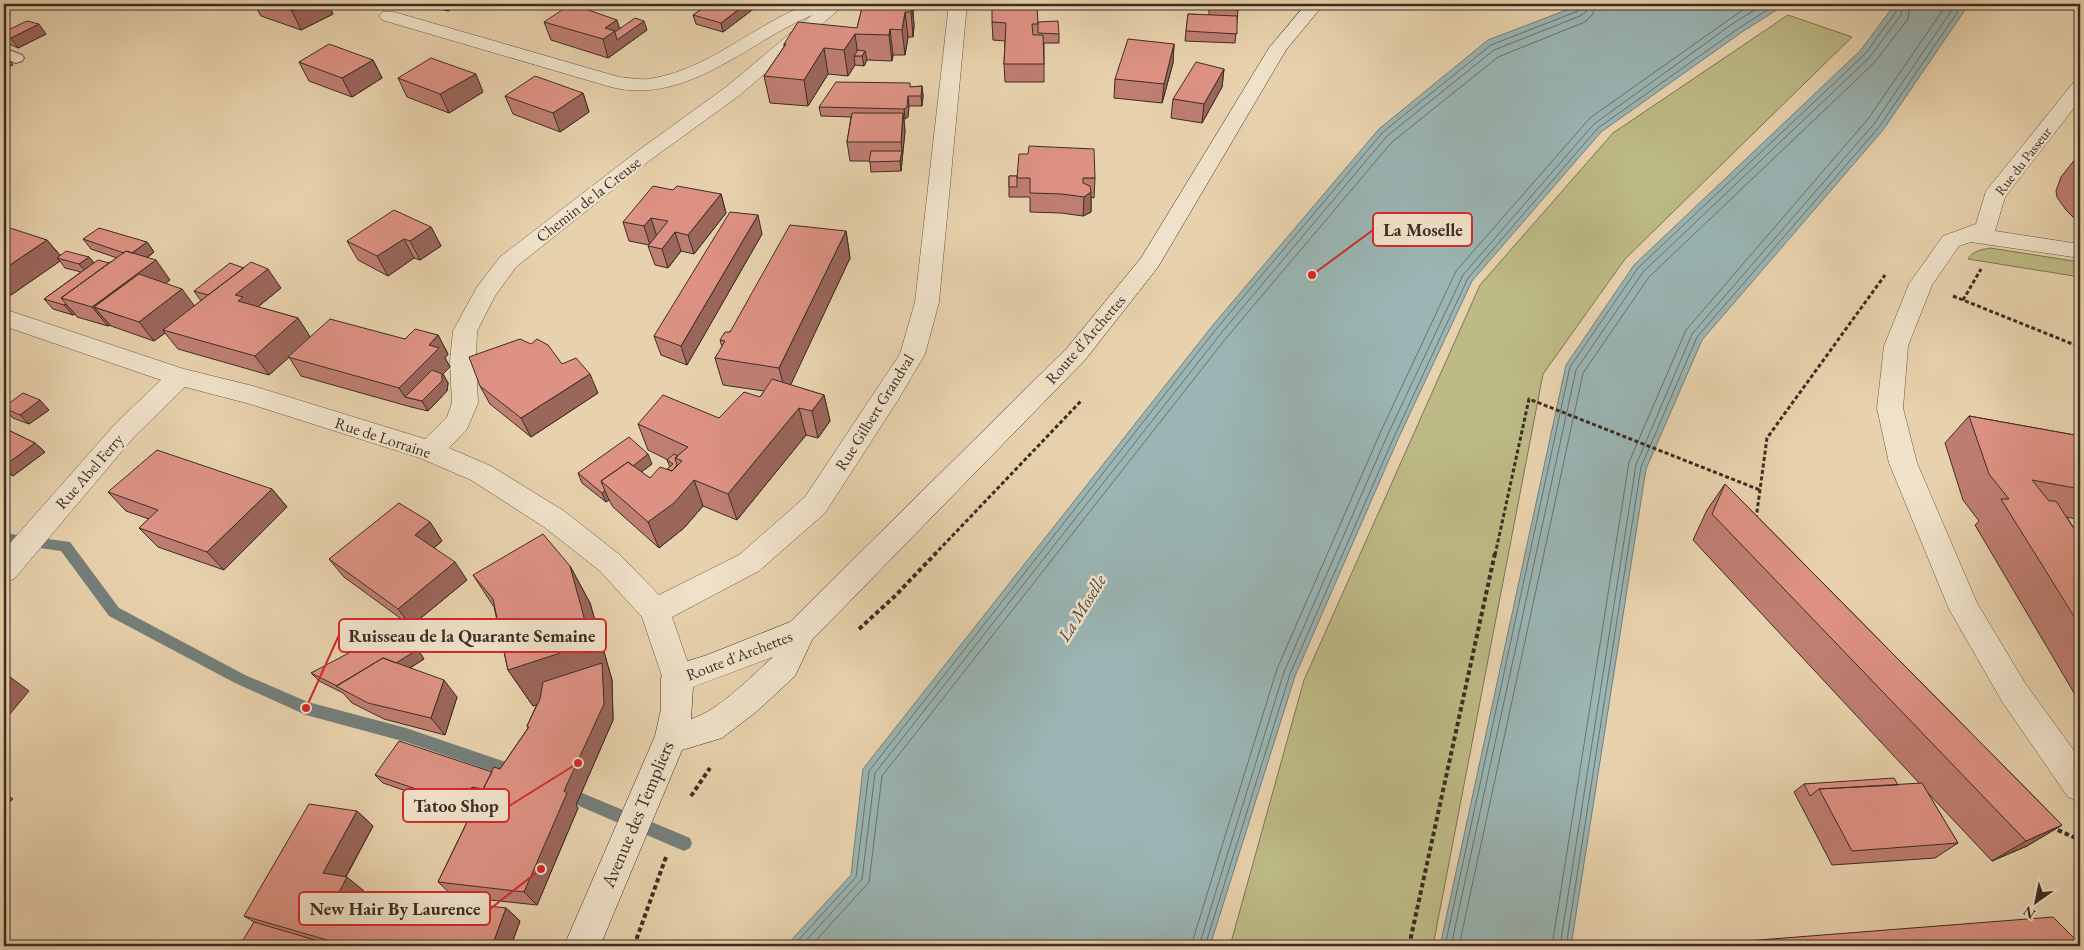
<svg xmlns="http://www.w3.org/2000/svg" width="2084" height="950" font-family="'EB Garamond',serif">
  <rect width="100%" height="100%" fill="#e8d2ad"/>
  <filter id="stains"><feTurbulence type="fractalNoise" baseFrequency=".004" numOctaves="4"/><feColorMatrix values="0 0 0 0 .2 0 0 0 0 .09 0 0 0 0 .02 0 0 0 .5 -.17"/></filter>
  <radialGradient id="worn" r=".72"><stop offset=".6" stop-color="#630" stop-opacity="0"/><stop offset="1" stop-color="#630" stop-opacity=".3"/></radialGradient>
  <path fill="#bdba85" stroke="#7c7455" d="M1788 15 1852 37 1625 259 1543 374 1433 946H1230L1304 680 1480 285 1613 133Z
    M1990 248 2080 262V277L1968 259C1973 251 1980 250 1990 248Z"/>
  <path fill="#9ab5b4" stroke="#747f7b" d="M1582 4H1786L1742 32 1601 132 1472 281 1398 439 1295 676 1210 946H786L851 875 863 769 1213 325 1379 129 1488 40Z
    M1889 4H1969L1883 130 1702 340 1646 469 1571 946H1440L1566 365 1634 265 1861 50 1892 8Z"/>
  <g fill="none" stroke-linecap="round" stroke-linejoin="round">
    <path stroke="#6a716c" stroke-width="1" d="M793 946 856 877 869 771 1217 328 1383 132 1491 45 1578 11 1581 4
      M801 946 862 879 875 773 1222 332 1387 136 1494 50 1580 16 1586 12 1588 4
      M811 946 869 882 882 776 1227 337 1392 142 1498 57 1585 22 1593 14 1595 4
      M1191 946 1277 669 1381 431 1456 271 1590 118 1751 4
      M1199 946 1284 672 1388 434 1463 275 1594 124 1735 22 1765 4
      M1205 946 1290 674 1394 437 1468 278 1598 128 1739 28 1777 4
      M1445 946 1570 367 1638 268 1865 54 1896 12 1895 4
      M1451 946 1576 370 1643 272 1869 58 1901 15 1903 4
      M1459 946 1583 373 1649 277 1874 63 1908 19 1910 4
      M1552 946 1629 462 1686 330 1868 119 1947 4
      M1560 946 1636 465 1692 334 1874 124 1956 4
      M1566 946 1641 467 1697 337 1879 127 1963 4"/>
    <path fill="#747f7b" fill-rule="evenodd" d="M4 533 70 542 119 608 245 675 308 702 406 728 517 766 522 768 525 773 522 778 517 780 406 742 306 715 235 683 109 616 61 551 4 543Z
      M563 785 690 838 692 843 690 848 684 851 558 797 555 792 558 787Z"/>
    <defs>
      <path id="lane" d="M4 48 22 55 24 58 22 61 16 63 4 59Z"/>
      <path id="street" d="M809 4H845L740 95 653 158 516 267 495 296 477 331 476 361 478 403 467 429 449 448 491 466 564 511 620 555 659 595 739 555 805 497 900 354 915 302 949 4H967L939 302 925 354 898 400 825 513 759 571 672 617 693 678 688 688 677 692 666 688 642 617 600 571 544 527 471 480 420 458 250 404 185 387 134 437 14 579 4 582V550L116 423 161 380 4 326V309L184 369 253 386 425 439 447 417 452 403 450 361 453 331 477 287 500 257 639 150 726 87 812 15C748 42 686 106 611 87L382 20 379 16 382 12H394L619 77C631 78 643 81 654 78 711 68 756 23 809 4Z
        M2080 81V100L2005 197 1995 231 2080 244V258L1971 242 1959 246 1932 285 1908 346 1903 408 1917 463 1977 603 2025 683 2080 759V802L2068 797 2003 703 1949 609 1889 463 1877 408 1884 346 1909 284 1943 236 1976 224 1986 191 2073 83Z"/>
      <path id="secondary" d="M1306 4H1324L1286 50 1158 267 1085 360 812 640 795 676 756 712 722 738 682 750 600 946H564L655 736 661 709V678L666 668 707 655 790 622 1067 348 1141 258 1269 48ZM773 657C750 677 720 710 691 719L693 687Z"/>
    </defs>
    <use href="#lane" stroke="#665647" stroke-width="2"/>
    <use href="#street" stroke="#665647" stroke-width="1"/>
    <use href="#secondary" stroke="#3b2d25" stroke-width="1"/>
    <path stroke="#3b2d25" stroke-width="3" stroke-dasharray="4 2.5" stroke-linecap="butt" d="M1953 296 2080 347
      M1963 300 1981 269
      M1756 519 1767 438 1885 275
      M934 555 1081 401
      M1495 555 1529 399 1760 490"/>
    <path stroke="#3b2d25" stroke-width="4" stroke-dasharray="4.5 3" stroke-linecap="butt" d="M859 629 895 596 936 553
      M691 796 710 768
      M2051 827 2080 840
      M634 946 666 857
      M1409 946 1495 553"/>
    <use href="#lane" fill="#f0e2ca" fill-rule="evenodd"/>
    <use href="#street" fill="#f0e2ca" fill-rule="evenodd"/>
    <use href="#secondary" fill="#f0e2ca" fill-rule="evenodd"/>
  </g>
  <path fill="#bf7e72" stroke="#3b2d25" d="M254 4H328L333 14 301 30 261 16Z
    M431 4H459L448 11 432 7Z
    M709 4H760L723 32 696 24 693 15Z
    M863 4H916L915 10H913L914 26 913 37H908L905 55H893L892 61 867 60 864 66 855 65 848 76 828 74 808 106 770 103 764 76 784 47V44L857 28Z
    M1209 4 1238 10 1235 43 1185 41 1188 14 1209 15Z
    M544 22 620 28 647 30 608 58 551 40Z
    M992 22H1038L1059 34V43H1044V82H1005L1004 64 1005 41 993 40Z
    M4 32 46 34 18 48 7 43 4 40Z
    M1174 44 1173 63 1162 103 1114 98 1115 79Z
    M373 60 382 78 352 97 309 81 299 62Z
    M1224 69 1222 87 1202 123 1171 118 1173 99Z
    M398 78 483 92 449 113 407 97Z
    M922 86 923 96 922 106H909L908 117 904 119 905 131 901 171 871 172 870 161H850L847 142 851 117 821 116 819 107 911 87Z
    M583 93 589 112 560 132 513 114 505 96Z
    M2080 153V223L2077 221 2066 210 2057 197 2056 191 2061 177Z
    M1009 176 1095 178 1094 198 1091 197V212L1083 216 1061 213 1030 212V197H1009Z
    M673 190 721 194 726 213 694 254 681 251 668 268 655 265 648 246 649 245 629 241 623 222Z
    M431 227 441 246 420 260 414 258 388 276 358 260 347 241Z
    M4 228 47 240 60 255 89 257 94 263H109L117 258 91 249 83 239 147 242 154 252 147 258 170 280 165 283 194 306 201 301 194 291 281 288 258 307 298 318 310 337 405 339 438 335 448 354 445 358 450 367 443 374 448 383 447 391 428 411 411 407 301 376 289 357 269 375 178 349 165 333 154 341 111 326 110 325 108 326 77 317 75 314 73 315 53 309 44 299 81 272 65 268 60 261 11 295 4 293Z
    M846 231 850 258 790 385 824 395 830 421 818 438 806 435 737 520 703 506 684 528 659 548 613 507 609 500 606 502 582 483 578 473 652 464 641 472 650 478 667 470 670 467 667 460H668L648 450 638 424 719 418 760 397 764 391 723 385 715 358 722 347 720 340Z
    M762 234 687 365 661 355 654 336Z
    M562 364 598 393 531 437 490 404 480 386Z
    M4 407 49 410 29 424 13 418 4 409Z
    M1969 416 2080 436V520L2067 517 2080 538V703L1975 525 1979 521 1963 500 1945 443Z
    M4 428 35 443 45 452 13 476 4 471Z
    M1725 484 2062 825 2027 846 1992 861 1927 792 1958 843 1935 858 1832 865 1794 792 1804 784 1898 785 1920 784 1693 540 1707 510Z
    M272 489 287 507 224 570 158 547 139 528 149 519 126 511 108 492Z
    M430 522 442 541 434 548 467 580 411 626 344 577 329 559Z
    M570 566 590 603 612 680 613 720 576 805 578 808 537 905 453 896 438 882 480 795H479L467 812 383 783 375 775 492 772 500 769 528 728 527 726 537 704 533 706 508 670 494 607 473 575Z
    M413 642 424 659 410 668 457 697 445 735 384 719 352 703 343 693 319 681 311 673 382 645Z
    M357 811 373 826 346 877 364 891 350 920 372 924 506 908 520 921 511 946H241L254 922 244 916Z"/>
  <path fill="#9b665c" stroke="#3b2d25" d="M307 4H328L333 14 301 30 292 11Z
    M444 4H459L448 11Z
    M746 4H760L723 32 721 23Z
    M912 4 914 26 913 37 911 12Z
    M905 12 908 37 905 55 902 30Z
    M617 20 622 36 644 21 647 30 608 58 603 39 605 28Z
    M39 24 46 34 18 48 11 38Z
    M890 29 893 55 892 61 889 35Z
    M855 34 858 56H854L855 65 848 76 844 50Z
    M1174 44 1173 63 1162 103 1164 84Z
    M824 48 828 74 808 106 804 80Z
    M865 51 867 60 864 66 862 56Z
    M4 52 13 65 4 69Z
    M373 60 382 78 352 97 342 78Z
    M1224 69 1222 87 1202 123 1204 104Z
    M476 74 483 92 449 113 440 94Z
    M922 86 923 96 922 106 921 96Z
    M583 93 589 112 560 132 553 113Z
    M908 96 909 106 908 117 905 119 904 109Z
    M903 113 905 131 901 171 900 161 902 151 901 142Z
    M1091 192V212L1083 216 1084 197Z
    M721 194 726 213 694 254 688 235Z
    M758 215 762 234 687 365 681 346Z
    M651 218 657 237 650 245 644 226Z
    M431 227 441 246 420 260 410 241Z
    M846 231 850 258 786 395 779 368Z
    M675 232 681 251 668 268 662 249Z
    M404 239 414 258 388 276 377 256Z
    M47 240 63 259 57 258 60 261 11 295 4 287V269Z
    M147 242 154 252 138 264 130 255Z
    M89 257 97 267 88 274 79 264Z
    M156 260 170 280 121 316 94 307 110 325 108 326 92 307Z
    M268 269 281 288 253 311 222 299Z
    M182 289 196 308 163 330 165 333 154 341 139 322Z
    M66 304 75 314 73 315 64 305Z
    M298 318 311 338 269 375 255 356Z
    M438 335 448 354 445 358 450 367 443 374 448 383 447 391 428 411 422 401 405 397 399 388 429 345Z
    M590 374 598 393 531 437 521 418Z
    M824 395 830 421 818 438 812 411Z
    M40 400 49 410 29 424 20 415Z
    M799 408 806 435 737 520 728 494Z
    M35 443 45 452 13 476 4 467V466Z
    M648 454 652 464 631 480 626 471Z
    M694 480 703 506 684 528 659 548 648 522Z
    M272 489 287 507 224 570 207 552Z
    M605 491 609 500 606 502 602 493Z
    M430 522 442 541 427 553 415 535Z
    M455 562 467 580 411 626 398 609Z
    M570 566 590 603 612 680 613 720 576 805 578 808 537 905 524 892 564 791 603 683 533 706 508 670Z
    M406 633 413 642 424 659 360 698Z
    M6 674 29 691 4 721V677Z
    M444 680 457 697 445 735 431 718Z
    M472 787 479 795 467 812 460 804Z
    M4 793 13 799 4 807Z
    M357 811 373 826 340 887 323 873Z
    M2062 825 2027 846 1992 861 2026 841Z
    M347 877 364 891 345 928 327 915Z
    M506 908 520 921 511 946H492Z
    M315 940 324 946H312Z"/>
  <path fill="#de9284" stroke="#3b2d25" d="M268 4H307L292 11Z
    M571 4 617 20 605 28 615 31 603 39 544 22Z
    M709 4H746L721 23 693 15Z
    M863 4H912L911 12H905L902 30 890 29 889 35 855 34 844 50 824 48 804 80 764 76 786 44H784L798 22 857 28Z
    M992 4H1037L1038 24H1032L1033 35H1043L1044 64H1004L1006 23 992 22Z
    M1210 4H1239L1238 10 1209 8Z
    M1188 14 1237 16V34L1186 31Z
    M635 18 644 21 617 40 615 32Z
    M27 21 39 24 11 38 4 36V32Z
    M1058 21 1059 34 1038 33V22Z
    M1128 39 1174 44 1164 84 1115 79Z
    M329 44 373 60 342 78 299 62Z
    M858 50 865 51 862 56H854Z
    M431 58 476 74 440 94 398 78Z
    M1196 62 1224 69 1204 104 1173 99Z
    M535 76 583 93 553 113 505 96Z
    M836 82 910 83V87L922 86 921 96H908L907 107 904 109 819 107Z
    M852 113H903L901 142H847Z
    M1029 146 1094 149 1095 178H1083V183L1090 186 1091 192 1084 197 1062 194 1030 193V178H1017L1019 154H1028Z
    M871 151H902L900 161 869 162Z
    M2080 158V172L2079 170 2078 165Z
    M1009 176H1017V187H1009Z
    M653 186 673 190 677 186 721 194 688 235 675 232 662 249 648 246 668 221 651 218 644 226 623 222Z
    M394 210 431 227 410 241 404 239 377 256 347 241Z
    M730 212 758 215 681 346 654 336Z
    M790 225 846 231 779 368 715 358 725 341 720 340 725 332H730Z
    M7 227 47 240 4 269V228Z
    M99 228 147 242 132 253 126 251 124 253 83 239Z
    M66 251 89 257 79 264 57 258Z
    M126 251 156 260 92 307 61 298Z
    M98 260 109 263 61 298 66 304 64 305 44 299Z
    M251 262 268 269 235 295 243 297 238 301 298 318 255 356 163 330Z
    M230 263 244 268 208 295 194 291Z
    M139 274 182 289 139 322 94 307Z
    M330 319 405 339 415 329 438 335 429 345 439 348 399 388 288 357Z
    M520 339 531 344 537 339 548 345 562 364 576 358 590 374 521 418 480 386 469 357Z
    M432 370 442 374V381L422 401 405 397Z
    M772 379 824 395 812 411 799 408 728 494 694 480 674 503 648 522 601 481 628 462 650 478 660 467 672 471 682 461 675 458 688 447 638 424 663 395 719 418 744 392 760 397Z
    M23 393 40 400 20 415 4 408V407Z
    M1969 416 2080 436V489L2032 480 2049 501H2056L2080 538V626L2001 499H2009L1989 474Z
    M4 428 35 443 4 466Z
    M629 437 648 454 633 466 628 462 601 481 605 491 602 493 578 473Z
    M157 450 272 489 207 552 139 528 158 510 108 492Z
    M674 454 678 456 675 458 677 465 672 471 667 469 673 464 667 460Z
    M1725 484 2062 825 2026 841 1712 514Z
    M399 503 430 522 415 535 455 562 398 609 329 559Z
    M543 534 570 566 591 643 508 670 493 599 473 575Z
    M406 633 417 650 396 663 383 658 337 686 311 673 375 639 382 645Z
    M2076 641H2080V648Z
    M383 658 444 680 431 718 368 703 336 686Z
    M602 663 604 704 564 791 567 793 524 892 438 882 494 767 500 769 529 727 527 726 540 699 543 682Z
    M399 741 492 772 483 789 472 787 460 804 375 775Z
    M1894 778 1898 785 1819 789 1810 796 1804 784Z
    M1922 783 1958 843 1852 851 1819 789Z
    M309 804 357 811 323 873 347 877 327 915 372 924 388 894 506 908 492 946H348L244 916Z
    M2053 917 2080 944V946H1682Z
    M254 922 315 940 312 946H241L240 945Z"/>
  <g text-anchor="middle" stroke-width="5" stroke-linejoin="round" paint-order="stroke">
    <g font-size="14" fill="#3b2d25" stroke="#f0e2ca">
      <text transform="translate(2023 161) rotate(-52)" y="5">Rue du Passeur</text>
    </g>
    <g font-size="16" fill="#3b2d25" stroke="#f0e2ca">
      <text transform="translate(588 199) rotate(-38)" y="6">Chemin de la Creuse</text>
      <text transform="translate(1085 339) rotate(-49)" y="6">Route d'Archettes</text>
      <text transform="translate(874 412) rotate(-58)" y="6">Rue Gilbert Grandval</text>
      <text transform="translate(383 437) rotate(18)" y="6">Rue de Lorraine</text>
      <text transform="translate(89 471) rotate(-49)" y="6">Rue Abel Ferry</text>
      <text transform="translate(739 655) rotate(-21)" y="6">Route d'Archettes</text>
    </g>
    <g font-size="18" font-style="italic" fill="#4e4842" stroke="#f0e2ca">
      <text transform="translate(1082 608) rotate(-58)" y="6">La Moselle</text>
    </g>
    <g font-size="19" fill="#3b2d25" stroke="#f0e2ca">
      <text transform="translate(637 814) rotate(-67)" y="7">Avenue des Templiers</text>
    </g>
  </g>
  <path fill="none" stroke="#d62828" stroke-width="2" d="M1312 275L1373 230M306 708L339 635M578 763L509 806M541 869L490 909"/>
  <g fill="#d62828" stroke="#f0e2ca" stroke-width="2">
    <circle cx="1312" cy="275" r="5"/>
    <circle cx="306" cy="708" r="5"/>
    <circle cx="578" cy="763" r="5"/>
    <circle cx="541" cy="869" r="5"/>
  </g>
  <g fill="#f0e2ca" stroke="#d62828" stroke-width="2">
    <rect x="1373" y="213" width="99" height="33" rx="5"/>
    <rect x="339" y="619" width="267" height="33" rx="5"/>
    <rect x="403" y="789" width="106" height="33" rx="5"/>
    <rect x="299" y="892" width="191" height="33" rx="5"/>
  </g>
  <g font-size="18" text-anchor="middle" font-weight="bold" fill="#3b2d25">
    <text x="1423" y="236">La Moselle</text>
    <text x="472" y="642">Ruisseau de la Quarante Semaine</text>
    <text x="456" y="812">Tatoo Shop</text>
    <text x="395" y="915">New Hair By Laurence</text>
  </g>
  <rect width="2084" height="950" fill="none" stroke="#e8d2ad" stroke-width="20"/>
  <rect x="5" y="5" width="2074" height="940" fill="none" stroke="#3b2d25" stroke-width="2.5"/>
  <rect x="10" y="10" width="2064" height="930" fill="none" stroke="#3b2d25"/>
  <g transform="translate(2036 902) rotate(213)" stroke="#f0e2ca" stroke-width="4" paint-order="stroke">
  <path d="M0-4L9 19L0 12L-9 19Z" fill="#3b2d25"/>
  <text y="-8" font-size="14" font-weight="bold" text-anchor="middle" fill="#3b2d25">N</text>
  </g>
  <rect width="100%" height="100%" filter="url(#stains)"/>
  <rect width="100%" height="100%" fill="url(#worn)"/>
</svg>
